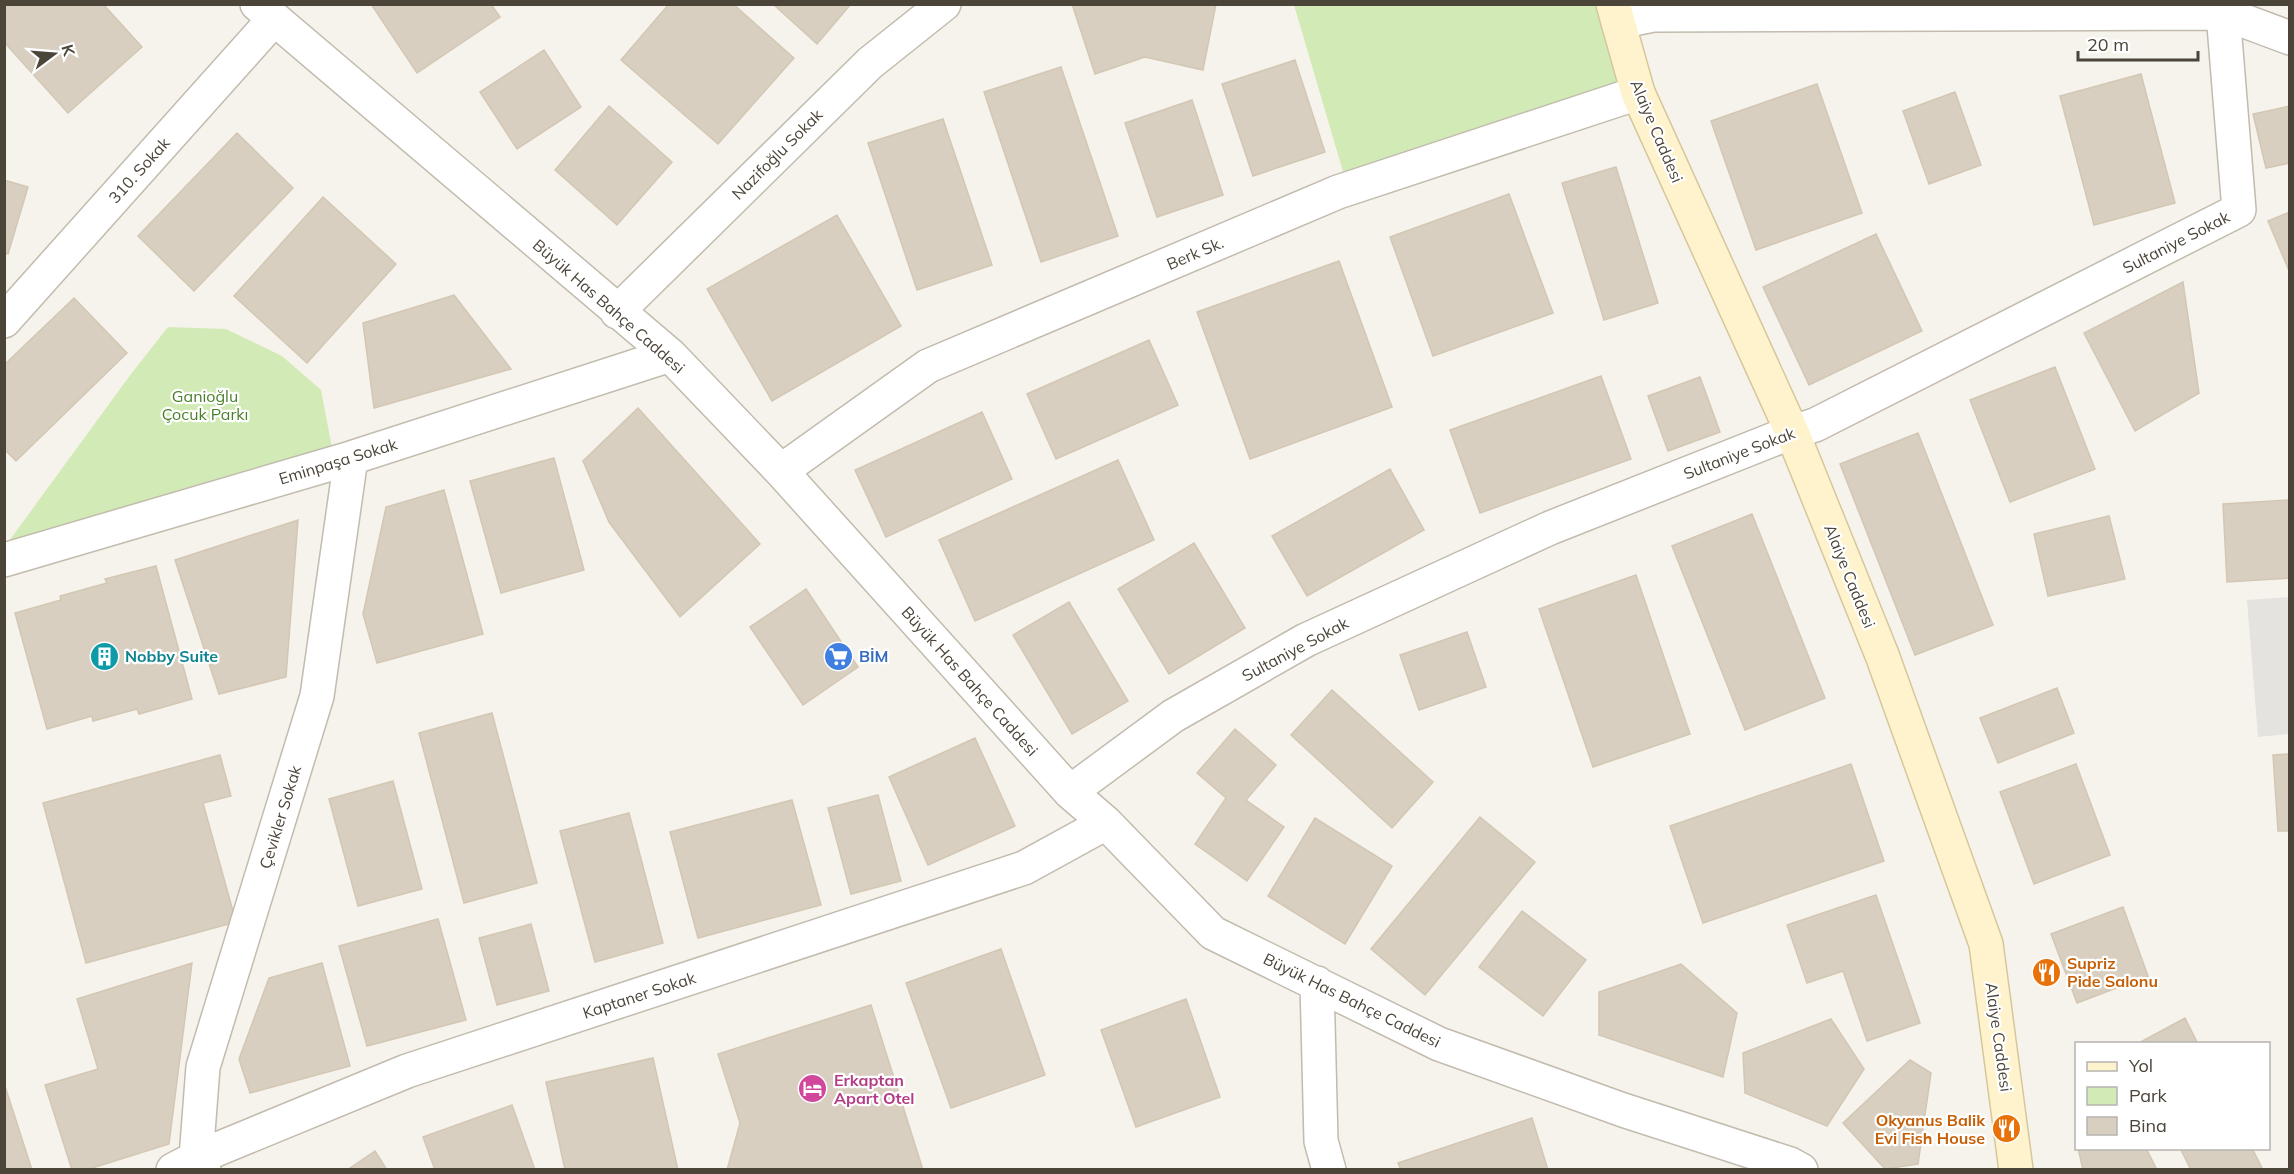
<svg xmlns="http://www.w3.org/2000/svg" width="2294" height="1174" font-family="Mulish,sans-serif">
  <rect width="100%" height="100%" fill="#f6f3ec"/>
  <path fill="#d2eab5" d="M1294 5H1597L1619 86 1344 175Z
    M168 327 226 329 282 356 321 390 332 448 9 541 131 374Z"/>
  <path fill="#e5e3e0" d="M2289 597V734L2258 737 2247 600Z"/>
  <path fill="#d8cfc1" stroke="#d3c7b4" stroke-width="1.5" d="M4 4H103L142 47 68 113 4 42Z
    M371 4H491L500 17 417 73Z
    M669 4H733L794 58 718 144 621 60Z
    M773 4H851L817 44Z
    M1072 4H1216L1203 70 1145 57 1095 74Z
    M544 50 581 107 517 149 480 92Z
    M1295 60 1325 152 1253 176 1222 84Z
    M1061 67 1118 236 1041 262 984 92Z
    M2141 74 2175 203 2094 225 2060 96Z
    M1817 84 1862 213 1756 250 1711 121Z
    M1955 92 1981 165 1929 184 1903 111Z
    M1192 100 1223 195 1157 217 1125 123Z
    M609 106 672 162 617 225 555 170Z
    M2290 106V163L2266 168 2253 114Z
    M943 119 992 265 917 290 868 143Z
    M237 133 293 188 194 291 138 236Z
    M1616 167 1658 303 1604 320 1562 183Z
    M4 180 28 187 8 254 4 253Z
    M1509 194 1553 313 1433 356 1390 237Z
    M323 197 396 264 307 363 234 296Z
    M2290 212V273L2268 221Z
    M837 215 901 326 772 401 707 289Z
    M1876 234 1922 331 1809 385 1763 287Z
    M1339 261 1392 407 1250 459 1197 312Z
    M2183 282 2199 393 2135 431 2084 333Z
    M454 295 511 369 374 408 363 323Z
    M74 298 127 353 16 461 4 449V365Z
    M1149 340 1178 405 1056 459 1027 394Z
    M2055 367 2095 469 2010 502 1970 400Z
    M1601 376 1631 459 1480 513 1450 430Z
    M1700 377 1720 432 1668 451 1648 396Z
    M638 408 760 544 680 617 609 522 583 461Z
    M982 412 1012 479 886 537 855 470Z
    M1918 433 1993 625 1915 655 1840 464Z
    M554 458 584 570 501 593 470 481Z
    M1118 460 1154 540 975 621 939 540Z
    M1390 469 1424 530 1307 596 1272 536Z
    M444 490 483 634 377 663 363 614 386 507Z
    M2290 500V578L2227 582 2223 504Z
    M1752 514 1825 698 1745 730 1672 546Z
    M2109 516 2125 579 2048 596 2034 534Z
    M298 520 286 677 219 694 175 560Z
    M1194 543 1245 628 1169 674 1118 589Z
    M156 566 192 699 139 714 137 709 93 721 92 716 47 729 15 613 61 600 60 596 107 583 105 579Z
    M1636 575 1690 734 1593 767 1539 609Z
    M806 589 858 667 803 705 750 627Z
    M1069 602 1128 701 1072 734 1013 635Z
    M1467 632 1486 687 1419 710 1400 655Z
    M2057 688 2074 733 1998 763 1980 718Z
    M1332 690 1433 782 1392 828 1291 735Z
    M492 713 537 883 464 903 419 733Z
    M1235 729 1276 765 1246 800 1284 827 1247 881 1195 844 1226 798 1197 773Z
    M975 738 1015 826 928 865 889 777Z
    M2290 754V831H2278L2273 755Z
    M220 755 231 796 203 803 236 922 86 963 43 803Z
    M1851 764 1884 861 1703 923 1670 826Z
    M2076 764 2110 855 2034 884 2000 792Z
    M393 781 422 889 358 906 329 799Z
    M878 795 901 881 851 894 828 808Z
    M792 800 821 905 698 938 670 832Z
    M629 813 663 943 595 962 560 831Z
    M1480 817 1535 862 1425 995 1371 949Z
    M1315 818 1392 866 1345 944 1268 896Z
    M1876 895 1920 1023 1867 1041 1843 971 1807 983 1787 925Z
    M2123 907 2148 976 2077 1003 2051 934Z
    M1522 911 1586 960 1543 1016 1479 967Z
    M438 919 466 1020 367 1046 339 946Z
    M531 924 549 991 497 1005 479 938Z
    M1001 949 1045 1075 951 1108 906 983Z
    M192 963 169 1144 86 1170H72L45 1085 98 1069 77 999Z
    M322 963 350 1066 250 1093 239 1059 269 978Z
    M1681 964 1737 1013 1723 1077 1599 1035V992Z
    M1186 999 1220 1097 1136 1127 1101 1030Z
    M871 1005 923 1170H727L740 1123 718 1054Z
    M2185 1018 2198 1044H2137Z
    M1831 1019 1864 1069 1827 1126 1745 1093 1743 1053Z
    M653 1058 678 1170H565L546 1082Z
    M1910 1060 1931 1073 1918 1164 1885 1169 1843 1123Z
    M4 1083 32 1170H4Z
    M512 1105 535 1170H435L423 1137Z
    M1532 1118 1548 1170H1401L1398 1163Z
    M2078 1148H2146L2157 1170H2083Z
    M2180 1148H2252L2263 1170H2191Z
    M375 1151 387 1170H347Z"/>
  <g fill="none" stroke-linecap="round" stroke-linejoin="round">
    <defs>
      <path id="street" d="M257 4 670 355 781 471 1070 792 1106 823 1213 933 1439 1044 1623 1110 1790 1164 1801 1170
        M1618 22 1653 15 2223 13 2290 38
        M617 312 870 63 944 4
        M4 321 274 19
        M781 471 928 366 1338 192 1638 93
        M4 560 351 458 670 355
        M1070 792 1173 716 1306 640 1550 528 1792 432 1815 425 2239 210 2223 13 2219 4
        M1317 983 1321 1141 1329 1170
        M173 1170 196 1158 407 1071 1024 868 1106 823
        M204 1170 196 1158 203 1067 317 696 351 458"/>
      <path id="secondary" d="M1613 4 1638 93 1792 432 1882 655 1986 944 2016 1170"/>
    </defs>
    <use href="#street" stroke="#c2bbae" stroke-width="36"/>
    <use href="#secondary" stroke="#d6c79b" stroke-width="36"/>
    <use href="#street" stroke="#fff" stroke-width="33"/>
    <use href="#secondary" stroke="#fff3cd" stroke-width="33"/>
  </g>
  <defs>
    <symbol id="building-disc" viewBox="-11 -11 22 22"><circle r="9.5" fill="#0f9aa8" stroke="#fff"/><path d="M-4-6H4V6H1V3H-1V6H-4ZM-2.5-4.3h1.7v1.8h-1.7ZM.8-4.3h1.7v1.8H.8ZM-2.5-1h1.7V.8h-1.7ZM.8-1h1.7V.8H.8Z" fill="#fff"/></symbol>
    <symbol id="supermarket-disc" viewBox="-11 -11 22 22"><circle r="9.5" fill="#3f7fe0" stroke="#fff"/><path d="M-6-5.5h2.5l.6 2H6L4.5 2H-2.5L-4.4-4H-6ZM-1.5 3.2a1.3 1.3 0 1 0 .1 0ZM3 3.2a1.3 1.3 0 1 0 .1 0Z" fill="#fff"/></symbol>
    <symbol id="restaurant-disc" viewBox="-11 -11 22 22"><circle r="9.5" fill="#e8710a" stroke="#fff"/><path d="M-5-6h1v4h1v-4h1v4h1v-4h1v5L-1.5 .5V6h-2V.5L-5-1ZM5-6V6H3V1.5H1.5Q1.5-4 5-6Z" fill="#fff"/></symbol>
    <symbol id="hotel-disc" viewBox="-11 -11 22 22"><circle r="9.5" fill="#d1479c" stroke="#fff"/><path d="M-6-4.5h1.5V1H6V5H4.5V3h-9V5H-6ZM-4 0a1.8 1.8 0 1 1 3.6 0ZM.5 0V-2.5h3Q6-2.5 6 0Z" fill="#fff"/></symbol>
  </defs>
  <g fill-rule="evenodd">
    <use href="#building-disc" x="88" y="640" width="33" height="33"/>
    <use href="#supermarket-disc" x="822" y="640" width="33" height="33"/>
    <use href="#restaurant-disc" x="2030" y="956" width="33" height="33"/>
    <use href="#hotel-disc" x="796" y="1072" width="33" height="33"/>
    <use href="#restaurant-disc" x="1990" y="1112" width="33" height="33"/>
  </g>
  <g text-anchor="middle" stroke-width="4.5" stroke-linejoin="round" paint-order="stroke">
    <g font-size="16" fill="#4b4439" stroke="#fff">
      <text transform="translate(1657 131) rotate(67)" y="6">Alaiye Caddesi</text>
      <text transform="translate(777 154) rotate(-45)" y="6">Nazifoğlu Sokak</text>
      <text transform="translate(139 170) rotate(-48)" y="6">310. Sokak</text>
      <text transform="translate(2176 242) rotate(-27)" y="6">Sultaniye Sokak</text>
      <text transform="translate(1195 253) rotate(-23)" y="6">Berk Sk.</text>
      <text transform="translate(609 306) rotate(41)" y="6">Büyük Has Bahçe Caddesi</text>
      <text transform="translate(1739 453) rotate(-21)" y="6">Sultaniye Sokak</text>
      <text transform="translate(338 461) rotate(-17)" y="6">Eminpaşa Sokak</text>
      <text transform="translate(1850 576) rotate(68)" y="6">Alaiye Caddesi</text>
      <text transform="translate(1295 649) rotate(-28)" y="6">Sultaniye Sokak</text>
      <text transform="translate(970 681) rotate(48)" y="6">Büyük Has Bahçe Caddesi</text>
      <text transform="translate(280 817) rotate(-73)" y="6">Çevikler Sokak</text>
      <text transform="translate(639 995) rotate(-18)" y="6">Kaptaner Sokak</text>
      <text transform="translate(1352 1000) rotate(26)" y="6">Büyük Has Bahçe Caddesi</text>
      <text transform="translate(1999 1037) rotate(82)" y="6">Alaiye Caddesi</text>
    </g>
    <g font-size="16" fill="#4a7f2a" stroke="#fff">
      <text x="205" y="402">Ganioğlu<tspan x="205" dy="18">Çocuk Parkı</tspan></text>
    </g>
    <g font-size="16" font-weight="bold" fill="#0d838f" stroke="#fff" text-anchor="start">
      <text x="125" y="662">Nobby Suite</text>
    </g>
    <g font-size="16" font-weight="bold" fill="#366cbe" stroke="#fff" text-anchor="start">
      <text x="859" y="662">BİM</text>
    </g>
    <g font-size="16" font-weight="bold" fill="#c56008" stroke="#fff" text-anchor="start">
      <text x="2067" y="969">Supriz<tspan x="2067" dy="18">Pide Salonu</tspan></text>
      <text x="1985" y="1126" text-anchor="end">Okyanus Balik<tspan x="1985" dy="18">Evi Fish House</tspan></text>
    </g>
    <g font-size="16" font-weight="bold" fill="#b23c85" stroke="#fff" text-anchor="start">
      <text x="834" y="1086">Erkaptan<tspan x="834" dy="18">Apart Otel</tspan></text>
    </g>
  </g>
  <rect width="2294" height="1174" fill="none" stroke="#4b4439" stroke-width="12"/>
  <rect x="2075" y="1042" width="195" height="108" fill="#ffffff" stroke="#b7b4b0" stroke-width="1.5"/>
  <rect x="2087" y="1062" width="30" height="9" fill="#fff3cd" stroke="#b7b4b0" stroke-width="1.5"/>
  <text x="2129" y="1072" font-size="18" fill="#4b4439">Yol</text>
  <rect x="2087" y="1087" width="30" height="18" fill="#d2eab5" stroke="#b7b4b0" stroke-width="1.5"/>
  <text x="2129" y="1102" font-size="18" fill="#4b4439">Park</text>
  <rect x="2087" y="1117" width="30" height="18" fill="#d8cfc1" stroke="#b7b4b0" stroke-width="1.5"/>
  <text x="2129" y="1132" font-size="18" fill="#4b4439">Bina</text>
  <g transform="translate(54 54) rotate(74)" stroke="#ffffff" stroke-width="4.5" paint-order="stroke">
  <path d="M0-4.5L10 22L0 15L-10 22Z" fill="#4b4439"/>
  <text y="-9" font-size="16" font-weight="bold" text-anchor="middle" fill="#4b4439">K</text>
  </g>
  <path d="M2078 51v9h120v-9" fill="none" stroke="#4b4439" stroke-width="3"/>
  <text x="2087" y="51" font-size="18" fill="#4b4439" stroke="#ffffff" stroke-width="4.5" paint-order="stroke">20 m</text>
</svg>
